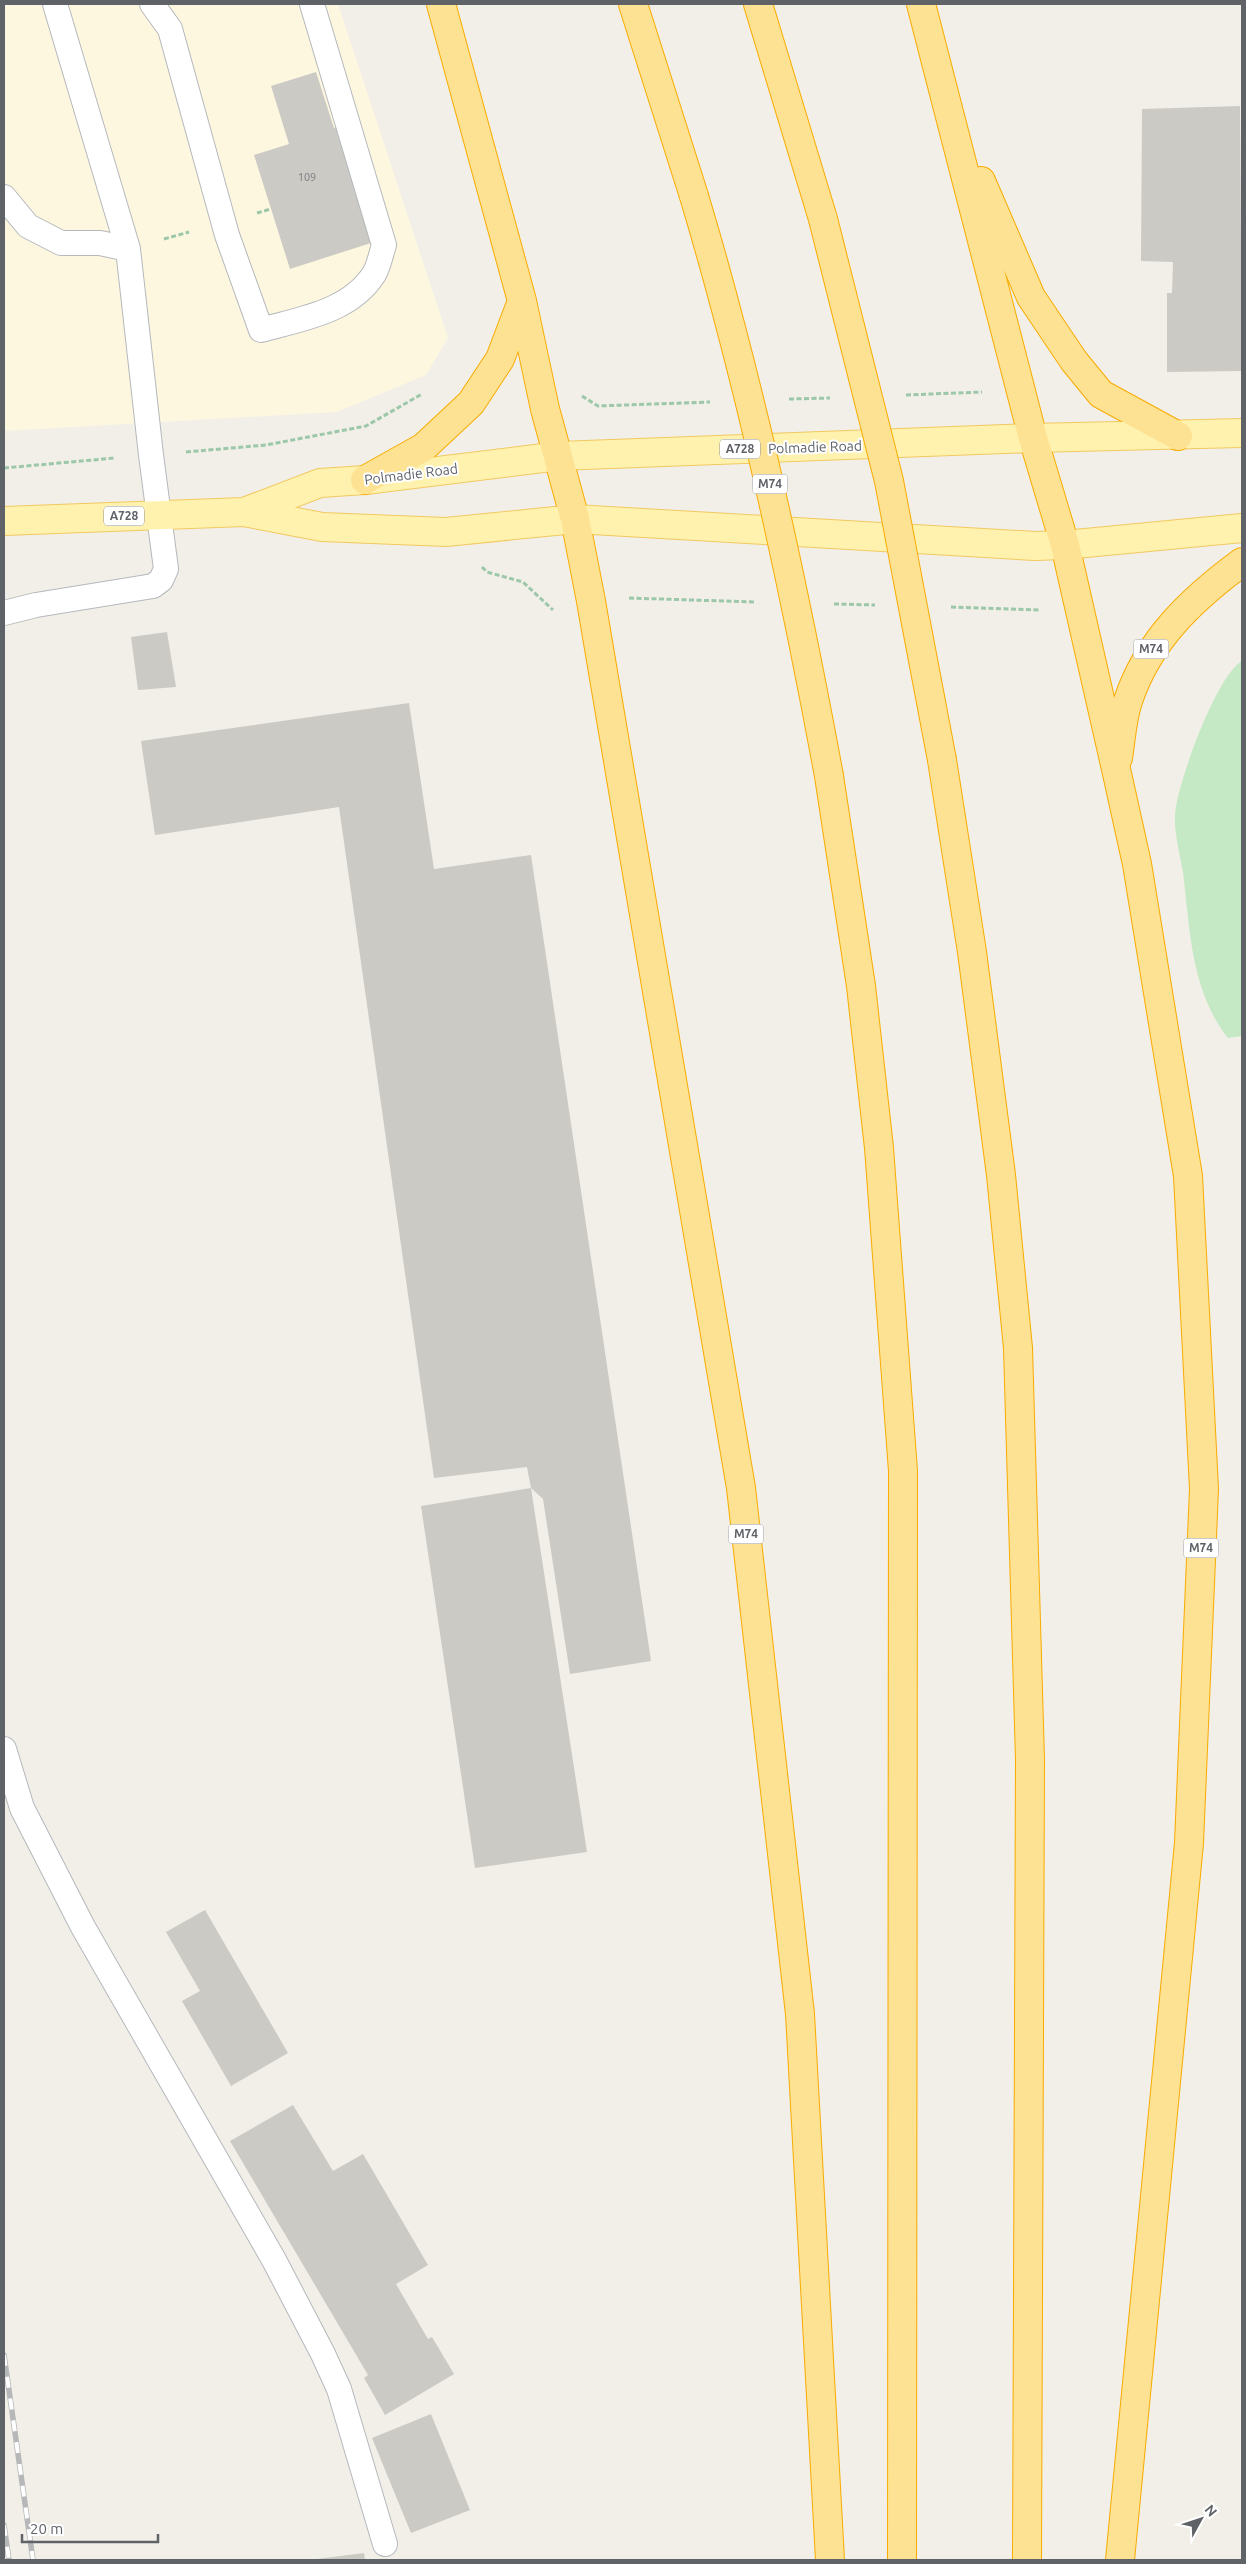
<svg xmlns="http://www.w3.org/2000/svg" width="1246" height="2564" font-family="Ubuntu,sans-serif">
  <rect width="100%" height="100%" fill="#f1efe8"/>
  <path fill="#fef7e0" d="M4 4H338L448 338 426 375 337 412 4 431Z"/>
  <path fill="#c5e8c5" d="M1242 661V1036L1228 1038C1191 991 1190 930 1183 872 1180 854 1174 833 1175 815 1177 784 1216 676 1242 661Z"/>
  <path fill="#cccac5" d="M316 72 334 128 337 127 374 242 290 269 254 155 289 144 271 86Z
    M1240 106 1242 371 1167 372V293H1172L1173 262 1141 261 1142 109Z
    M167 632 176 687 138 690 131 637Z
    M409 703 434 869 531 855 651 1661 570 1674 543 1499 531 1488 587 1852 475 1868 421 1506 531 1488 527 1467 434 1478 339 807 155 835 141 741Z
    M205 1910 288 2053 231 2086 182 2001 200 1991 166 1932Z
    M293 2105 333 2171 363 2154 428 2265 396 2284 428 2339 432 2337 454 2374 385 2415 364 2378 368 2375 230 2141Z
    M431 2414 470 2510 411 2533 372 2438Z
    M364 2553 365 2560H317V2559Z"/>
  <g fill="none" stroke-linecap="round" stroke-linejoin="round">
    <defs>
      <path id="service" d="M152 4 170 29 227 235 261 330C300 319 350 312 374 274 379 266 381 254 384 245L312 4
        M4 197 28 226 61 243H100L128 249
        M4 613 36 605 153 586 161 580 166 569 151 455 128 249 55 4
        M4 1749 22 1808 83 1927 274 2260 323 2354 339 2389 385 2544"/>
      <path id="primary" d="M244 512 320 483 365 480 559 456 1033 438 1242 433
        M4 521 244 512 322 527 446 532 575 519 1035 546 1065 545 1242 528"/>
      <path id="motorway" d="M441 4 522 301 545 409 575 519 591 601 741 1488 800 2014 830 2560
        M633 4 694 196
        M758 4 823 219
        M921 4 1033 438 1065 545 1116 769 1137 864 1188 1176 1204 1489 1189 1843 1120 2560
        M981 181 1031 297 1074 361 1101 394 1178 436
        M365 480 424 447 471 403 500 359 522 301
        M1118 758C1121 739 1122 719 1128 701 1148 640 1192 599 1242 562
        M942 760 972 952 1001 1175 1018 1348 1030 1760 1027 2560
        M829 776 861 986 879 1148 903 1471 902 2560"/>
    </defs>
    <use href="#service" stroke="#b5b8bc" stroke-width="26"/>
    <use href="#primary" stroke="#f2c960" stroke-width="30"/>
    <use href="#motorway" stroke="#f9ab00" stroke-width="30"/>
    <path stroke="#9cc7a9" stroke-width="3" stroke-dasharray="5 2.5" stroke-linecap="butt" d="M257 213 271 209
      M164 239 189 232
      M906 395 982 392
      M582 396 598 406 710 402
      M789 399 830 398
      M186 452 266 445 366 426 422 394
      M4 468 115 458
      M482 567 487 572 523 582 553 610
      M629 598 755 602
      M834 604 875 605
      M951 607 1040 610"/>
    <use href="#service" stroke="#fff" stroke-width="24"/>
    <use href="#primary" stroke="#fff2af" stroke-width="28"/>
    <use href="#motorway" stroke="#fde293" stroke-width="28"/>
    <defs>
      <path id="rail" d="M4 2355 33 2560
        M4 2525 9 2560"/>
    </defs>
    <use href="#rail" stroke="#b6b7b8" stroke-width="5.5"/>
    <use href="#rail" stroke="#fff" stroke-width="4" stroke-dasharray="11" stroke-linecap="butt"/>
    <defs>
      <path id="motorway-bridge" d="M694 196C751 386 793 581 829 776
        M823 219 889 481 942 760"/>
    </defs>
    <use href="#motorway-bridge" stroke="#f9ab00" stroke-width="30" stroke-linecap="butt"/>
    <use href="#motorway-bridge" stroke="#fde293" stroke-width="28"/>
  </g>
  <g text-anchor="middle" stroke-width="4" stroke-linejoin="round" paint-order="stroke">
    <g font-size="11" fill="#7a7d7f">
      <text x="307" y="181">109</text>
    </g>
    <g fill="#fff" stroke="#8f9295" stroke-width="1">
      <rect x="720" y="439.5" width="40" height="19" rx="4"/>
      <rect x="752.5" y="474.5" width="35" height="19" rx="4"/>
      <rect x="104" y="506.5" width="40" height="19" rx="4"/>
      <rect x="1133.5" y="639.5" width="35" height="19" rx="4"/>
      <rect x="728.5" y="1524.5" width="35" height="19" rx="4"/>
      <rect x="1183.5" y="1538.5" width="35" height="19" rx="4"/>
    </g>
    <g font-size="12" font-weight="bold" fill="#5f6368">
      <text x="740" y="453">A728</text>
      <text x="770" y="488">M74</text>
      <text x="124" y="520">A728</text>
      <text x="1151" y="653">M74</text>
      <text x="746" y="1538">M74</text>
      <text x="1201" y="1552">M74</text>
    </g>
    <g font-size="14" fill="#5f6368" stroke="#fff">
      <text transform="translate(815 447) rotate(-2)" y="5">Polmadie Road</text>
      <text transform="translate(411 474) rotate(-7)" y="5">Polmadie Road</text>
    </g>
  </g>
  <rect width="1246" height="2564" fill="none" stroke="#5f6368" stroke-width="10"/>
  <g transform="translate(1201 2519) rotate(50)" stroke="#ffffff" stroke-width="4" paint-order="stroke">
  <path d="M0-4L9 19L0 12L-9 19Z" fill="#5f6368"/>
  <text y="-8" font-size="14" font-weight="bold" text-anchor="middle" fill="#5f6368">N</text>
  </g>
  <path d="M22 2534v8h136v-8" fill="none" stroke="#5f6368" stroke-width="2.5"/>
  <text x="30" y="2534" font-size="15" fill="#5f6368" stroke="#ffffff" stroke-width="4" paint-order="stroke">20 m</text>
</svg>
